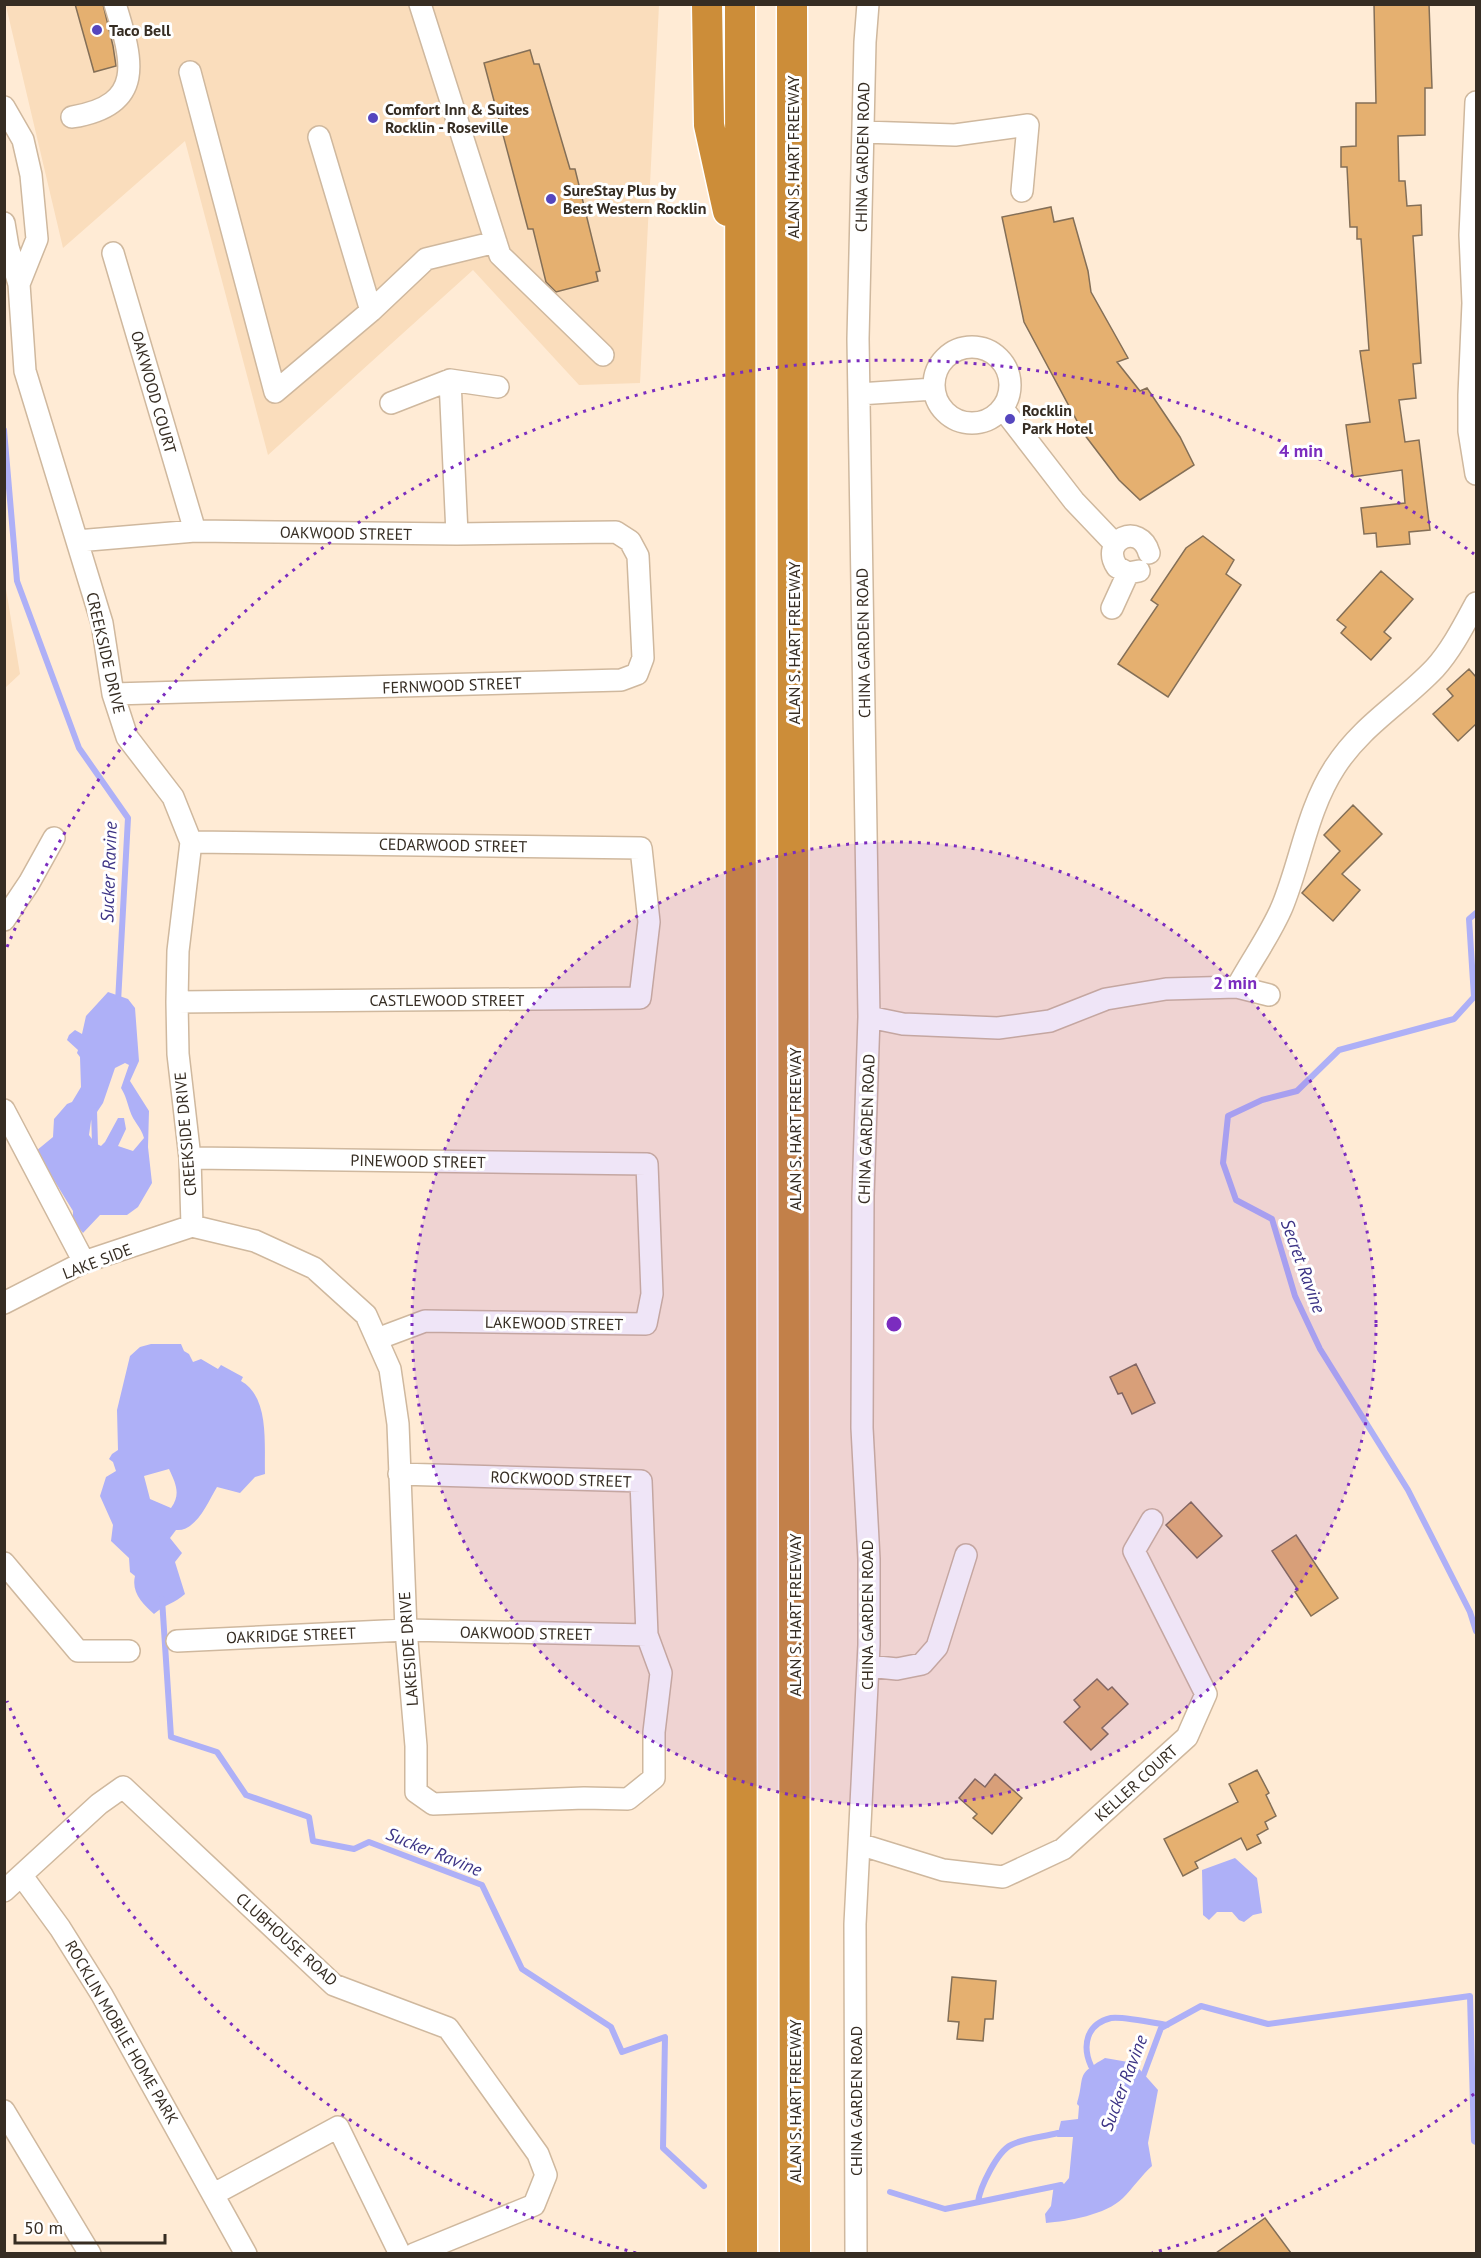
<svg xmlns="http://www.w3.org/2000/svg" width="1481" height="2258" font-family="'PT Sans',sans-serif">
  <rect width="100%" height="100%" fill="#ffebd5"/>
  <path fill="#faddbc" d="M8 4 659 5 640 383 579 385 473 270 268 455 185 141 63 248 6 6Z
    M5 583 20 674 5 688H4Z"/>
  <path fill="#aeb0f7" fill-rule="evenodd" d="M108 992 128 999 135 1008 139 1061 130 1081 149 1111 148 1147 152 1183 138 1207 127 1215H100L83 1233 73 1221V1211L36 1151 53 1137 54 1119 67 1104 72 1102 81 1087 80 1057 77 1053 78 1050 67 1040 69 1035 75 1030 82 1034 86 1016ZM125 1063 129 1065 121 1088C126 1096 127 1102 130 1111 133 1121 141 1127 144 1138L133 1151 118 1146 126 1129 124 1118H118L105 1142 101 1146 97 1144V1134L92 1139 89 1135 91 1121 103 1103 115 1068Z
    M151 1344H181L184 1351 189 1354 193 1362 201 1359 218 1369 221 1365 243 1377 241 1381C270 1397 264 1445 265 1474L255 1477 240 1493 217 1487C208 1502 196 1532 176 1530L170 1538 182 1553 175 1562 185 1594C175 1603 164 1605 154 1614 143 1604 131 1593 135 1576L130 1572 129 1558 111 1541 113 1525 100 1496 106 1477 116 1471 113 1462 109 1459 112 1454 118 1450 117 1410 130 1356 140 1347ZM169 1469C176 1484 181 1494 171 1508L150 1499 144 1476Z
    M1235 1858 1257 1878 1262 1913 1253 1915 1244 1922 1239 1920 1232 1912H1217L1209 1920 1203 1915 1202 1870Z
    M1105 2058 1134 2063 1158 2090 1148 2143 1152 2166C1141 2176 1133 2188 1123 2198 1106 2215 1068 2221 1046 2223L1045 2214 1051 2206 1054 2184H1064L1069 2178 1073 2137H1057L1061 2121 1078 2119 1079 2106 1077 2104C1086 2075 1074 2076 1105 2058Z"/>
  <g fill="none" stroke-linecap="round" stroke-linejoin="round">
    <path stroke="#aeb0f7" stroke-width="6" d="M4 430 17 581 79 748 128 818 118 1002
      M1476 913 1469 919 1474 997 1454 1019 1339 1050 1297 1091 1262 1100 1228 1116 1223 1163 1236 1200 1272 1219 1295 1296 1320 1349 1408 1490 1470 1612 1476 1631
      M94 1110 95 1145
      M162 1599 171 1737 217 1752 246 1795 309 1817 313 1841 354 1849 369 1842 482 1885 522 1969 611 2027 622 2052 665 2037 663 2148 704 2186
      M1091 2066C1082 2046 1086 2024 1111 2018 1121 2016 1155 2023 1167 2025
      M1142 2079 1161 2028 1201 2006 1268 2024 1470 1996 1474 2141 1476 2142
      M890 2192 945 2209 1061 2185
      M978 2202C980 2187 997 2152 1011 2145 1024 2138 1043 2137 1058 2133"/>
  </g>
  <path fill="#e5b070" stroke="#846f57" stroke-width="1.5" d="M75 4H103L113 46 116 66 94 72Z
    M1374 4H1429L1432 88H1425V135L1398 136 1399 181H1405L1407 206 1421 205 1422 235 1413 236 1421 363 1413 364 1416 398 1399 400 1405 442 1419 440 1430 530 1409 532 1410 544 1377 547 1376 533 1364 534 1361 508 1405 503 1402 470 1353 477 1346 425 1370 422 1360 351 1369 350 1361 239H1357V227H1350L1347 167H1341V147L1356 146V103H1376Z
    M530 50 534 64H539L570 169H575L600 271 596 272 598 281 556 292 546 282 533 229H528L484 63Z
    M1051 207 1054 222 1073 218 1088 271 1091 292 1128 358 1117 362 1140 391 1147 388 1180 437 1194 465 1140 500 1119 480 1084 434 1024 322 1002 217Z
    M1203 536 1234 560 1226 574 1241 585 1168 697 1118 664 1158 605 1151 600 1186 548Z
    M1381 571 1413 599 1384 632 1391 638 1371 660 1341 633 1346 627 1337 620Z
    M1469 669 1476 677V724L1458 741 1433 714 1453 696 1447 689Z
    M1353 805 1382 834 1342 874 1360 890 1333 921 1302 893 1340 851 1324 835Z
    M1136 1364 1155 1403 1132 1414 1122 1393 1118 1394 1110 1377Z
    M1191 1502 1222 1536 1197 1558 1166 1525Z
    M1296 1535 1338 1598 1311 1616 1295 1592 1298 1590 1272 1551Z
    M1097 1679 1108 1690 1112 1687 1128 1704 1102 1728 1108 1734 1091 1750 1064 1722 1080 1707 1074 1700Z
    M1257 1770 1269 1793 1266 1795 1276 1816 1265 1822 1268 1829 1257 1835 1261 1843 1247 1850 1241 1838 1195 1862 1198 1868 1183 1876 1164 1839 1238 1802 1229 1784Z
    M995 1774 1022 1798 992 1834 973 1818 977 1814 959 1798 975 1779 985 1787Z
    M952 1977 996 1981 993 2019H985L983 2041 957 2039 959 2022 948 2021Z
    M1265 2218 1291 2253H1216Z"/>
  <g fill="none" stroke-linecap="round" stroke-linejoin="round">
    <defs>
      <path id="minor" d="M420 4 500 255 603 355
        M190 72 275 392 371 311 426 259 496 242
        M1476 102 1470 235 1473 303 1469 395V431L1476 474
        M4 107 23 140 31 175 37 239 19 284
        M72 117C147 105 132 59 115 4
        M863 132 955 135 1028 125 1022 191
        M319 137 371 311
        M4 223 8 247 19 284 25 371 102 623 113 694 127 737 173 797 191 842 178 951 177 1002 178 1054 190 1158 192 1226
        M113 253 195 531
        M934 385a38 38 0 1 1 76 0a38 38 0 1 1-76 0Z
        M450 380 457 534
        M859 394 934 389
        M391 403 450 380 498 387
        M1003 409 1074 501 1115 544
        M77 541 195 531 457 534 616 532 630 541 638 556 643 658 637 674 621 680 113 694
        M1139 571 1128 573 1117 567C1099 540 1140 521 1149 553
        M1112 608 1128 573
        M4 920 29 883 54 838
        M1237 987C1251 961 1270 935 1282 907 1301 861 1307 810 1335 767 1362 725 1402 703 1435 668 1452 649 1464 625 1476 603
        M177 1002 640 998 649 922 641 848 191 842
        M869 1017 903 1024 998 1028 1050 1021 1106 999 1166 989 1237 987 1269 995
        M4 1110 84 1262
        M190 1158 647 1164 652 1294 646 1324 425 1321 377 1339
        M192 1226 255 1241 314 1268 366 1315 390 1369 398 1424 406 1630 416 1746V1792L433 1804 584 1798 628 1799 654 1778V1732L661 1673 647 1635 641 1481 399 1474
        M4 1303 84 1262 192 1226
        M4 1563 78 1651H129
        M177 1641 406 1630 647 1635
        M868 1666 897 1669 922 1664 937 1647 966 1555
        M859 1844 943 1870 1003 1877 1063 1849 1187 1737 1206 1694 1134 1551 1152 1520
        M22 1876 60 1928 102 1995 246 2254
        M4 1891 99 1804 123 1787 334 1985 448 2028 538 2154 546 2175 534 2205 414 2254
        M4 2111 90 2254
        M214 2194 338 2127 400 2254
        M856 2254 855 1924 869 1645V1559L862 1428 863 1196 869 1017 858 339 865 42 868 4"/>
      <path id="highway" d="M707 4 709 125 728 211
        M740 4 742 2254
        M792 4 795 2254"/>
    </defs>
    <use href="#minor" stroke="#cfb89e" stroke-width="24"/>
    <use href="#highway" stroke="#fff" stroke-width="33"/>
    <use href="#minor" stroke="#fff" stroke-width="21"/>
    <use href="#highway" stroke="#cc8d39" stroke-width="30"/>
  </g>
  <circle cx="894" cy="1324" r="482" fill="#7b2cbf" fill-opacity=".12"/>
  <g fill="none" stroke="#7b2cbf" stroke-width="3" stroke-dasharray="3 6">
    <circle cx="894" cy="1324" r="482"/>
    <path d="M1474 2094A964 964 0 0 1 1152 2253M636 2253A964 964 0 0 1 7 1701M7 947A964 964 0 0 1 1474 554"/>
  </g>
  <g fill="#5546be" stroke="#fff" stroke-width="2">
    <circle cx="97" cy="30" r="6"/>
    <circle cx="373" cy="118" r="6"/>
    <circle cx="551" cy="199" r="6"/>
    <circle cx="1010" cy="419" r="6"/>
  </g>
  <g text-anchor="middle" stroke-width="6" stroke-linejoin="round" paint-order="stroke">
    <g font-size="16" font-weight="bold" fill="#362d23" stroke="#fff" text-anchor="start">
      <text x="109" y="36">Taco Bell</text>
      <text x="385" y="115">Comfort Inn &amp; Suites<tspan x="385" dy="18">Rocklin - Roseville</tspan></text>
      <text x="563" y="196">SureStay Plus by<tspan x="563" dy="18">Best Western Rocklin</tspan></text>
      <text x="1022" y="416">Rocklin<tspan x="1022" dy="18">Park Hotel</tspan></text>
    </g>
    <g font-size="16" fill="#362d23" stroke="#fff">
      <text transform="translate(793 157) rotate(-90)" y="6">ALAN S. HART FREEWAY</text>
      <text transform="translate(862 157) rotate(-89)" y="6">CHINA GARDEN ROAD</text>
      <text transform="translate(154 392) rotate(74)" y="6">OAKWOOD COURT</text>
      <text transform="translate(346 533) rotate(1)" y="6">OAKWOOD STREET</text>
      <text transform="translate(794 643) rotate(-90)" y="6">ALAN S. HART FREEWAY</text>
      <text transform="translate(863 643) rotate(-91)" y="6">CHINA GARDEN ROAD</text>
      <text transform="translate(106 653) rotate(77)" y="6">CREEKSIDE DRIVE</text>
      <text transform="translate(452 685) rotate(-2)" y="6">FERNWOOD STREET</text>
      <text transform="translate(453 845) rotate(1)" y="6">CEDARWOOD STREET</text>
      <text x="447" y="1006">CASTLEWOOD STREET</text>
      <text transform="translate(795 1129) rotate(-90)" y="6">ALAN S. HART FREEWAY</text>
      <text transform="translate(866 1129) rotate(-88)" y="6">CHINA GARDEN ROAD</text>
      <text transform="translate(185 1134) rotate(-95)" y="6">CREEKSIDE DRIVE</text>
      <text transform="translate(418 1161) rotate(1)" y="6">PINEWOOD STREET</text>
      <text transform="translate(97 1261) rotate(-21)" y="6">LAKE SIDE</text>
      <text transform="translate(554 1323) rotate(1)" y="6">LAKEWOOD STREET</text>
      <text transform="translate(561 1479) rotate(2)" y="6">ROCKWOOD STREET</text>
      <text transform="translate(795 1615) rotate(-90)" y="6">ALAN S. HART FREEWAY</text>
      <text transform="translate(867 1615) rotate(-90)" y="6">CHINA GARDEN ROAD</text>
      <text transform="translate(526 1633) rotate(1)" y="6">OAKWOOD STREET</text>
      <text transform="translate(291 1635) rotate(-2)" y="6">OAKRIDGE STREET</text>
      <text transform="translate(408 1649) rotate(-94)" y="6">LAKESIDE DRIVE</text>
      <text transform="translate(1136 1783) rotate(-42)" y="6">KELLER COURT</text>
      <text transform="translate(287 1939) rotate(42)" y="6">CLUBHOUSE ROAD</text>
      <text transform="translate(122 2032) rotate(60)" y="6">ROCKLIN MOBILE HOME PARK</text>
      <text transform="translate(795 2101) rotate(-90)" y="6">ALAN S. HART FREEWAY</text>
      <text transform="translate(856 2101) rotate(-90)" y="6">CHINA GARDEN ROAD</text>
    </g>
    <g font-size="18" font-style="italic" fill="#3c3385" stroke="#fff">
      <text transform="translate(109 872) rotate(-88)" y="6">Sucker Ravine</text>
      <text transform="translate(1303 1266) rotate(70)" y="6">Secret Ravine</text>
      <text transform="translate(434 1852) rotate(22)" y="6">Sucker Ravine</text>
      <text transform="translate(1124 2083) rotate(-69)" y="6">Sucker Ravine</text>
    </g>
  </g>
  <circle cx="894" cy="1324" r="9" fill="#7b2cbf" stroke="#fff" stroke-width="3"/>
  <g font-size="18" text-anchor="middle" font-weight="bold" fill="#7b2cbf" stroke="#fff" stroke-width="6" stroke-linejoin="round" paint-order="stroke">
    <text x="1301" y="457">4 min</text>
    <text x="1235" y="989">2 min</text>
  </g>
  <rect width="1481" height="2258" fill="none" stroke="#362d23" stroke-width="12"/>
  <path d="M15 2234v9h150v-9" fill="none" stroke="#362d23" stroke-width="3"/>
  <text x="24" y="2234" font-size="18" fill="#362d23" stroke="#ffffff" stroke-width="4.5" paint-order="stroke">50 m</text>
</svg>
